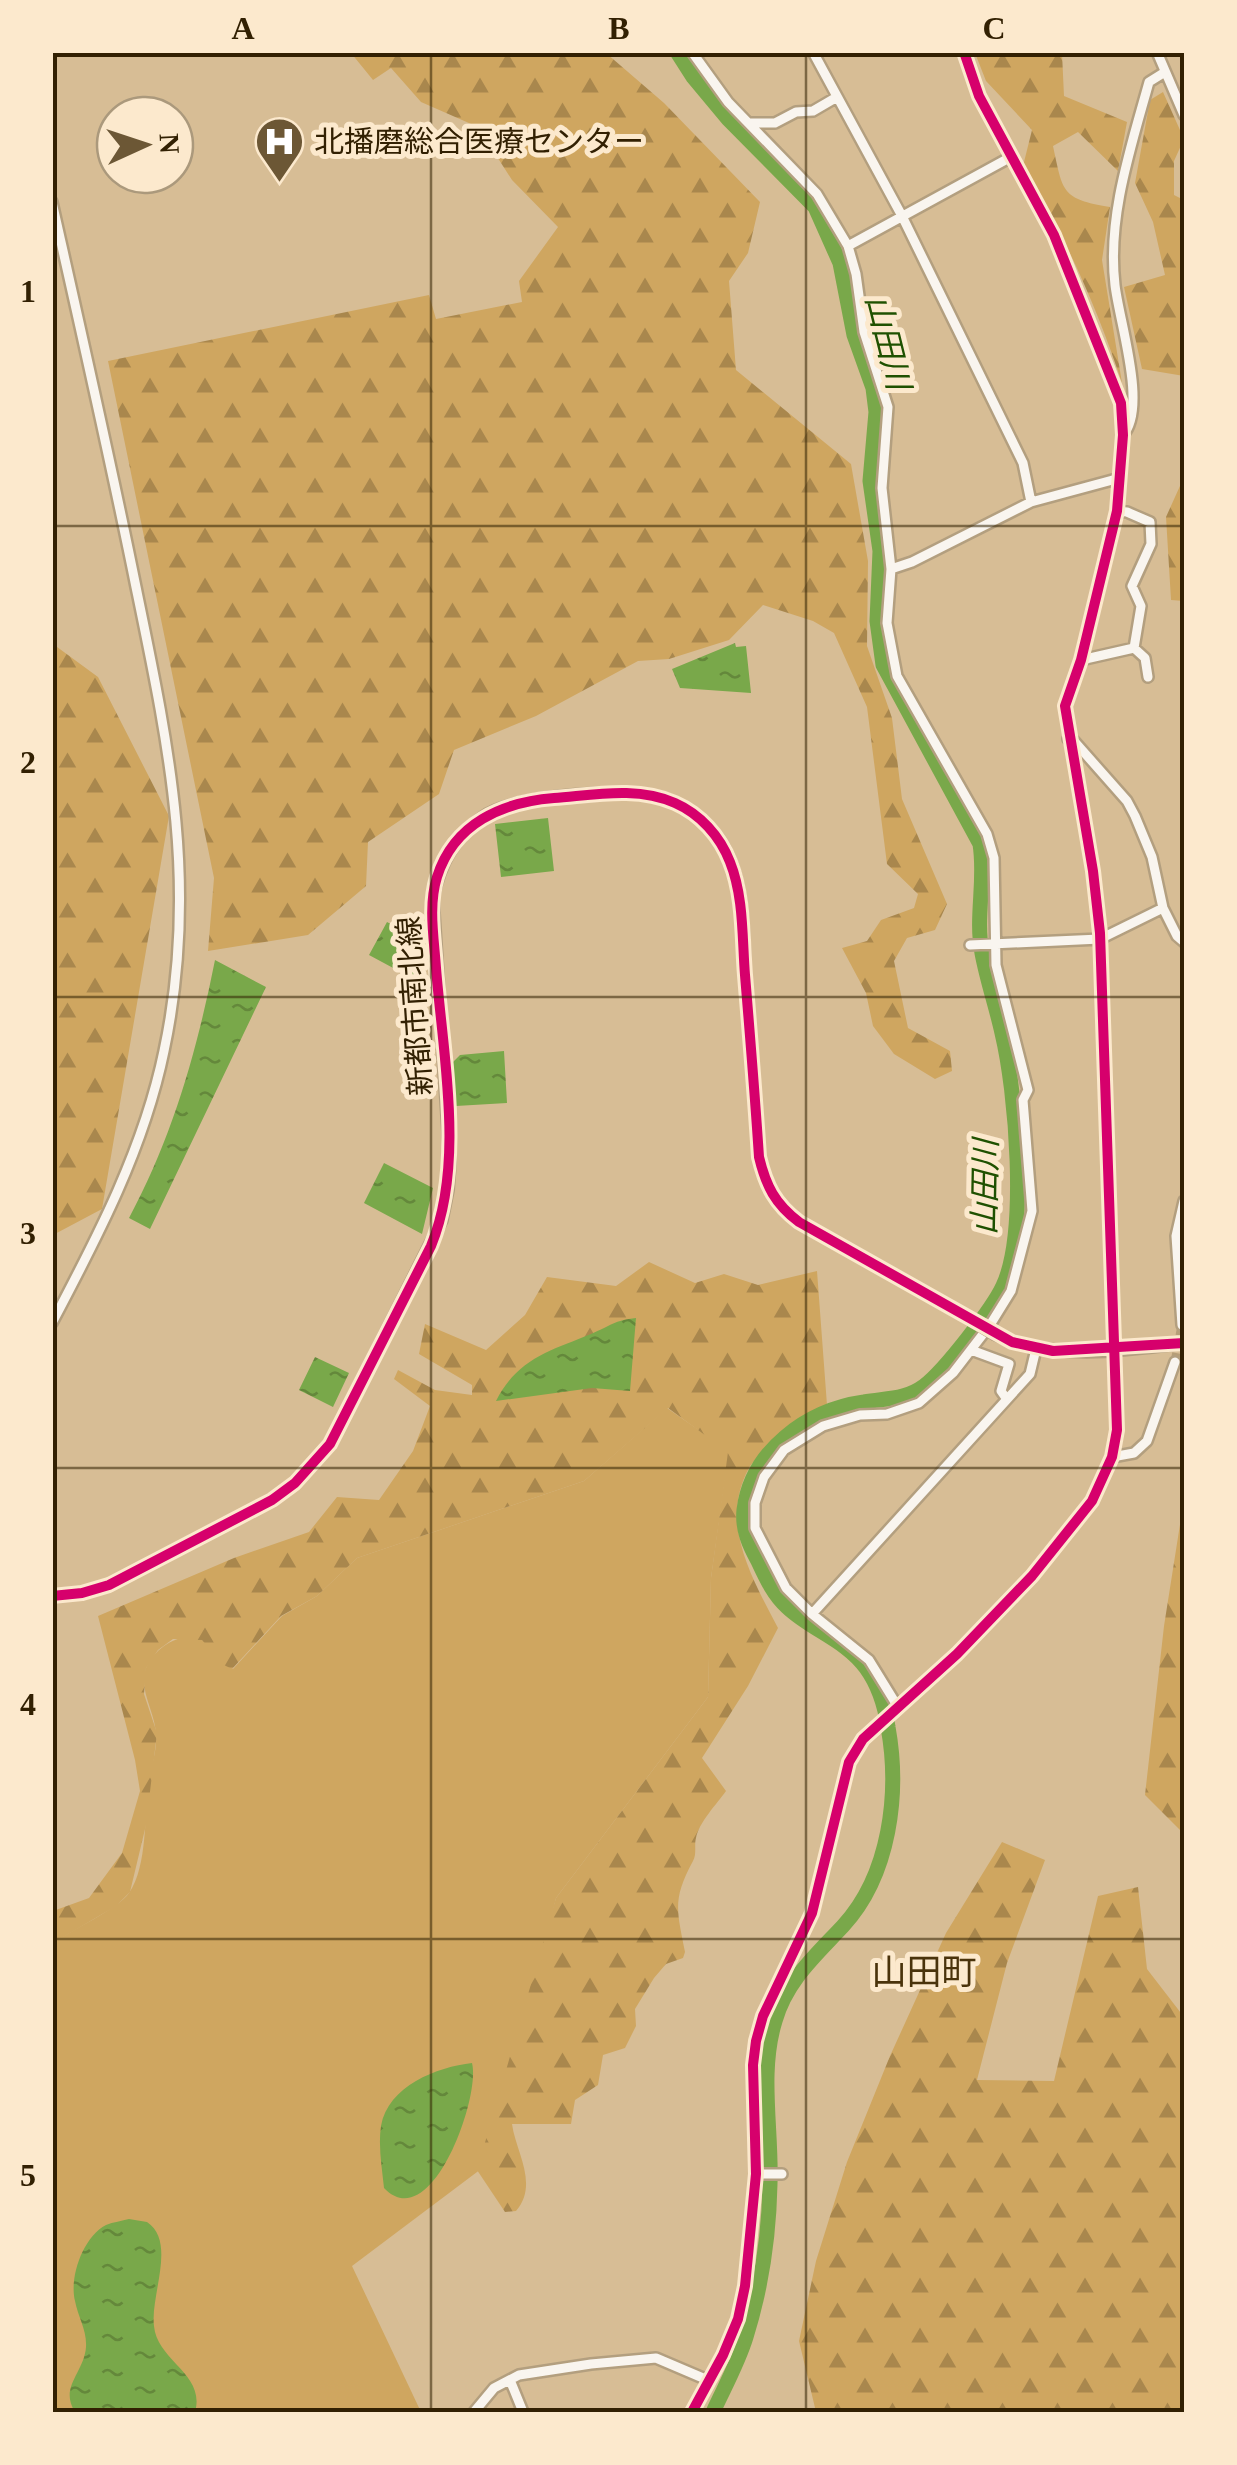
<svg xmlns="http://www.w3.org/2000/svg" width="1237" height="2465" font-family="'Times New Roman','Noto Sans JP',serif">
  <defs>
    <pattern id="forest-firs" width="22" height="20" patternUnits="userSpaceOnUse" patternTransform="scale(2.5)"><rect width="22" height="20" fill="#cfa660"/><path d="M5 1l3.5 6h-7zM16 11l3.5 6h-7z" fill="#a9874d"/></pattern>
    <pattern id="water-ripples" width="26" height="14" patternUnits="userSpaceOnUse" patternTransform="scale(2.5)"><rect width="26" height="14" fill="#79a84a"/><path d="M2 4q2-2 4 0t4 0M15 11q2-2 4 0t4 0" fill="none" stroke="#64883b"/></pattern>
  </defs>
  <rect width="100%" height="100%" fill="#d7bd95"/>
  <path fill="#cfa660" d="M667 1408 729 1451 711 1578 708 1697 556 1898 493 2160 352 2266 421 2412H53V1943C70 1931 119 1908 129 1893 148 1866 144 1813 149 1781 151 1766 157 1751 156 1736 156 1705 124 1676 164 1646 174 1639 187 1634 200 1639 214 1645 219 1662 233 1669L282 1616 317 1596 357 1558 584 1481Z"/>
  <path fill="url(#forest-firs)" d="M351 53H606L664 103 760 202 748 253 729 281 736 370 851 464 868 561 867 646 892 718 902 799 947 904 935 930 907 938 894 961 908 1028 950 1051 952 1071 935 1079 894 1054 873 1026 866 993 842 948 867 941 881 920 914 908 918 894 887 864 867 707 834 633 813 621 763 605 729 640 669 659 638 661 536 716 454 750 439 794 368 842 366 886 308 935 208 951 214 878 108 361 429 295 436 319 522 302 519 281 558 227 512 180 478 127 421 102 391 68 373 80Z
    M975 53H1062L1064 96 1127 122 1118 171 1078 132 1053 146C1063 192 1061 199 1110 207L1102 260 1122 383C1095 302 1066 239 1023 166L1032 130 986 81Z
    M1163 92 1184 139 1174 161V195L1184 200V376L1142 369 1124 287 1165 275 1153 222 1135 183 1150 100Z
    M1183 444H1184V601L1171 600 1166 517 1184 477Z
    M53 644 98 677 169 816 102 1209 53 1235Z
    M649 1262 695 1283 724 1274 758 1285 817 1271 827 1405C811 1417 757 1453 749 1468 719 1523 752 1578 778 1628L748 1686 702 1758 726 1791C717 1804 699 1822 696 1838 694 1845 697 1854 693 1861 672 1900 677 1910 685 1952L683 1958 666 1964 654 1978 635 2009 636 2026 625 2048 603 2055 598 2085 575 2100 571 2124H512C516 2153 539 2184 516 2211L505 2212 477 2170 556 1898 708 1697 711 1578 728 1452 668 1408 584 1481 357 1558 317 1596 281 1616 232 1669 224 1665 202 1640 173 1639 158 1650 146 1668 144 1694 157 1733 146 1825 130 1892 116 1906 53 1943V1911L89 1898 122 1853 140 1791 135 1760 98 1616 234 1558 309 1532 337 1497 379 1500 413 1451 430 1406 394 1379 398 1370 435 1390 472 1395V1385L419 1354 425 1324 486 1350 525 1315 547 1277 616 1286Z
    M1184 1499V1834L1145 1795 1164 1626Z
    M1002 1842 1045 1860 1007 1963 977 2080 1054 2081 1098 1896 1138 1887 1147 1969 1184 2017V2412H816L799 2341 816 2261 847 2162 890 2056 946 1933Z"/>
  <path fill="url(#water-ripples)" d="M735 643 736 647 746 646 751 693 680 688 672 669Z
    M548 818 554 871 501 877 495 824Z
    M387 922 418 938 421 983 369 955Z
    M215 960 266 987 150 1229 129 1218C173 1136 197 1050 215 960Z
    M504 1051 507 1103 456 1106 453 1062 460 1055Z
    M384 1163 433 1188 422 1234 364 1203Z
    M636 1318 630 1391 592 1388 496 1401C518 1358 550 1351 591 1334 610 1326 615 1320 636 1318Z
    M315 1357 349 1373 333 1407 299 1390Z
    M472 2063C481 2097 431 2237 384 2188 382 2168 378 2146 381 2126 388 2086 437 2067 472 2063Z
    M129 2219 147 2222C177 2242 150 2295 154 2326 157 2361 206 2374 195 2412H136L127 2408 116 2412H75C59 2387 84 2373 86 2347 87 2330 78 2317 75 2301 69 2277 83 2237 106 2225 113 2222 122 2221 129 2219Z"/>
  <g fill="none" stroke-linecap="round" stroke-linejoin="round">
    <path stroke="#79a84a" stroke-width="15" d="M677 52 693 77 728 119 815 207 840 263 854 335 873 388 876 412 870 481 880 551 877 621 883 665 980 844C986 881 975 916 982 953 987 980 996 1006 1002 1033 1016 1091 1028 1232 1003 1286 993 1308 944 1371 924 1386 905 1400 886 1398 864 1402 807 1410 751 1451 744 1510 742 1529 749 1545 758 1561 766 1578 773 1594 787 1607 811 1630 846 1640 866 1668 879 1686 885 1706 888 1727 900 1793 890 1875 843 1926 816 1955 786 1981 775 2021 759 2073 772 2130 770 2184 769 2235 761 2289 746 2337 738 2363 724 2388 713 2412"/>
    <path stroke="#b69e78" stroke-width="9" stroke-dasharray="9 4.5" stroke-linecap="butt" d="M1175 1362 1182 1325"/>
    <defs>
      <path id="minor" d="M692 52 728 102 817 194 848 246 856 274 864 332 888 407 882 488 891 569 912 562 1031 502 1120 478
        M813 52 902 216 1023 463 1031 502
        M1157 52 1184 115
        M749 123H775L796 112 813 111 837 97
        M52 202C81 331 110 458 136 587 169 747 199 887 164 1051 144 1148 98 1236 52 1323
        M848 246 1009 158
        M1123 435C1148 408 1119 321 1115 285 1107 217 1131 147 1149 82L1165 72
        M1117 511 1127 512 1150 522 1151 544 1132 586 1141 606 1134 648 1145 658 1148 677
        M891 569 887 623 897 676 987 834 994 858 996 965 1028 1090 1023 1100 1032 1211 1011 1291 990 1325 953 1373 919 1403 887 1414 860 1415 823 1426 784 1450 764 1477 755 1503V1528L786 1588 812 1614 869 1660 898 1707
        M1081 660 1134 648
        M1068 739 1074 741 1127 801 1135 816 1152 857 1163 908 1177 936 1184 942
        M970 945 1100 939 1163 908
        M1182 1325 1176 1236 1184 1201
        M996 1335C1053 1361 1124 1351 1184 1343
        M971 1350 1009 1364 1001 1391 1006 1398
        M1112 1457 1134 1453 1147 1441 1175 1362
        M52 1596 82 1593 109 1585 272 1500 295 1483 330 1444 442 1220 448 1190 450 1162 433 898C440 864 454 837 483 817 515 794 632 786 669 800 689 808 709 824 721 842 747 884 743 943 746 990 751 1046 755 1101 759 1157 766 1186 775 1204 799 1222L963 1315
        M812 1614 1030 1374 1036 1349
        M756 2174H782
        M510 2380 523 2412
        M474 2412 494 2388 519 2375 591 2364 656 2358 710 2381
        M692 2412 723 2355 738 2319 745 2286 756 2174 753 2065 756 2041 763 2016 812 1913 849 1762 863 1739 957 1654 1032 1576 1092 1501 1112 1457 1117 1430 1100 933 1093 871 1065 706 1081 660 1117 511 1123 435 1121 403 1054 235 979 96 964 52"/>
    </defs>
    <use href="#minor" stroke="#b39f7f" stroke-width="14"/>
    <use href="#minor" stroke="#f9f5ef" stroke-width="9"/>
    <defs>
      <path id="minor-bridge" d="M963 1315 996 1335"/>
    </defs>
    <use href="#minor-bridge" stroke="#b39f7f" stroke-width="14" stroke-linecap="butt"/>
    <use href="#minor-bridge" stroke="#f9f5ef" stroke-width="9"/>
    <defs>
      <path id="cycleway" d="M52 1596 82 1593 109 1585 272 1500 295 1483 330 1444 431 1246C465 1164 443 1056 436 968 434 938 428 906 437 877 454 823 503 802 554 798 594 795 637 786 675 803 700 814 720 836 730 862 744 897 742 938 745 975 750 1035 755 1096 759 1157 766 1186 775 1204 799 1222L1012 1342 1053 1351 1184 1343
        M692 2412 723 2355 738 2319 745 2286 756 2174 753 2065 756 2041 763 2016 812 1913 849 1762 863 1739 957 1654 1032 1576 1092 1501 1112 1457 1117 1430 1100 933 1093 871 1065 706 1081 660 1117 511 1123 435 1121 403 1054 235 979 96 964 52"/>
    </defs>
    <use href="#cycleway" stroke="#fce9cd" stroke-width="16"/>
    <use href="#cycleway" stroke="#d6006c" stroke-width="10"/>
  </g>
  <path fill="none" stroke="#322002" stroke-width="2.5" stroke-opacity="0.55" d="M431 52V2412M806 52V2412M52 526H1184M52 997H1184M52 1468H1184M52 1939H1184"/>
  <defs>
    <symbol id="hospital-pin" viewBox="-11 -11 22 30"><path d="M0 17L-7.5 6A9.5 9.5 0 1 1 7.5 6Z" fill="#6c5735" stroke="#fce9cd"/><path d="M-5-5h3v3.5h4V-5h3V5h-3V1.5h-4V5h-3Z" fill="#fff"/></symbol>
  </defs>
  <g fill-rule="evenodd">
    <use href="#hospital-pin" x="252" y="114" width="55" height="75"/>
  </g>
  <g text-anchor="middle" stroke-width="10" stroke-linejoin="round" paint-order="stroke">
    <g font-size="30" fill="#322002" stroke="#fce9cd" text-anchor="start">
      <text x="314" y="152">北播磨総合医療センター</text>
    </g>
    <g font-size="30" fill="#322002" stroke="#fce9cd">
      <text transform="translate(415 1006) rotate(-94)" y="10">新都市南北線</text>
    </g>
    <g font-size="32" font-style="italic" fill="#1f5100" stroke="#fce9cd">
      <text transform="translate(888 342) rotate(76)" y="11">山田川</text>
      <text transform="translate(985 1187) rotate(-89)" y="11">山田川</text>
    </g>
    <g font-size="35" fill="#4a330b" stroke="#fce9cd">
      <text x="924" y="1984">山田町</text>
    </g>
  </g>
  <rect width="1237" height="2465" fill="none" stroke="#fce9cd" stroke-width="110"/>
  <g transform="translate(145 145) rotate(87)"><circle r="48" fill="#fce9cd" stroke="#ab997c" stroke-width="2.5"/>
  <path d="M0-8L18 38L0 25L-18 38Z" fill="#6c5735"/>
  <text y="-15" font-size="28" font-weight="bold" text-anchor="middle" fill="#322002">N</text>
  </g>
  <rect x="55" y="55" width="1127" height="2355" fill="none" stroke="#322002" stroke-width="4"/>
  <g font-size="32" text-anchor="middle" font-weight="bold" fill="#322002">
    <text x="243" y="39">A</text>
    <text x="619" y="39">B</text>
    <text x="994" y="39">C</text>
    <text x="28" y="302">1</text>
    <text x="28" y="773">2</text>
    <text x="28" y="1244">3</text>
    <text x="28" y="1715">4</text>
    <text x="28" y="2186">5</text>
  </g>
</svg>
